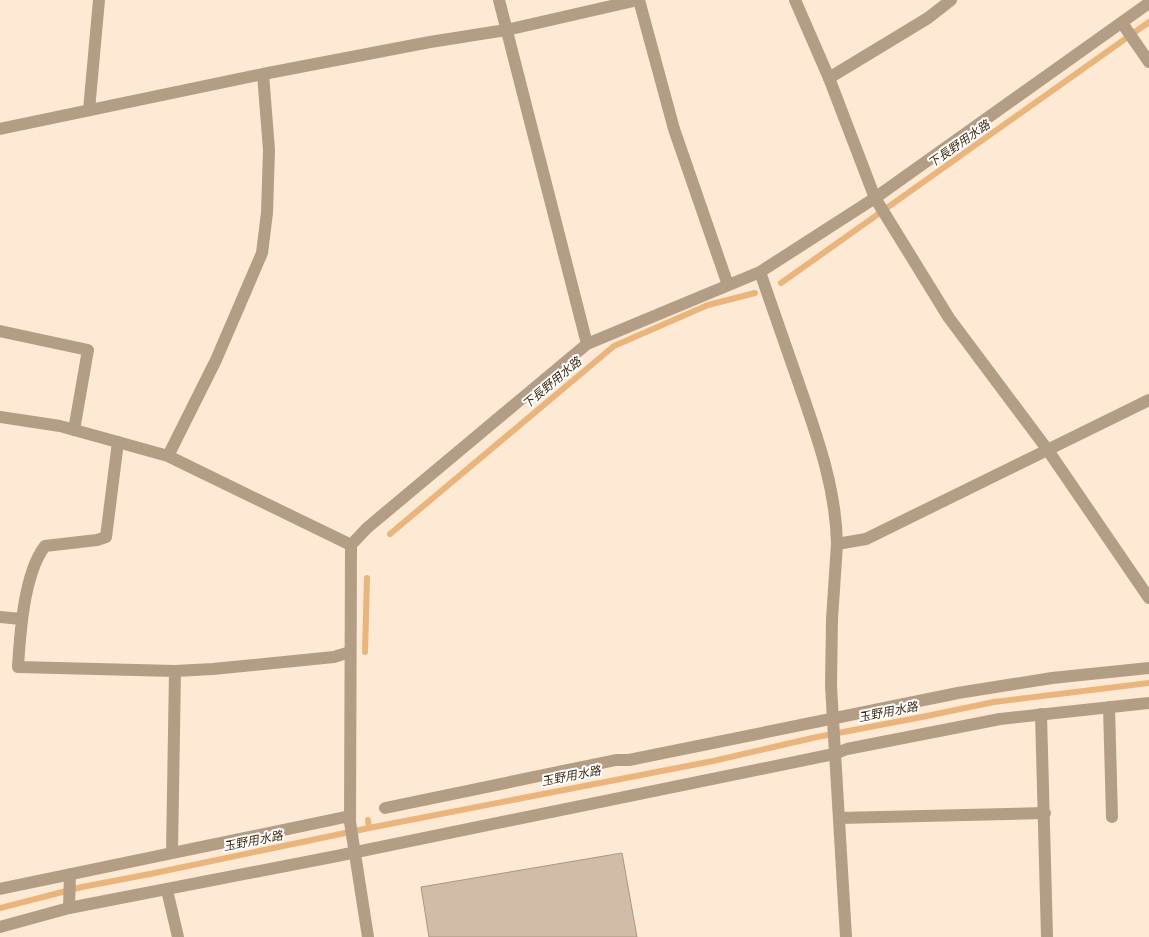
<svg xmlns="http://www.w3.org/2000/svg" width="1149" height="937" font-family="Bitter,'Noto Sans JP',serif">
  <rect width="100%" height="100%" fill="#fee9d4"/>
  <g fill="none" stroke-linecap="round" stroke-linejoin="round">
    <path stroke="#e9b57c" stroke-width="6" d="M781 283 1149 22
      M390 534 614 346 708 305 755 293
      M365 652 367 578
      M368 820 369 828
      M0 908 82 887 150 874 369 828 713 761 817 737 922 717 994 702 1149 683"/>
  </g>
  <path fill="#d0bca7" stroke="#aa9783" d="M622 853 637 937H429L421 887Z"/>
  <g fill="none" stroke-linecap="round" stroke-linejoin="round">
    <path stroke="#b39d85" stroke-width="12" d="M829 78 875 198 949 318 1047 449 1149 598
      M118 442 106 537 97 540 45 546C24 573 20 633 18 667L175 671 213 669 334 657 350 652
      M0 617 21 619
      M1041 714 1047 937
      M385 808 616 760H629L958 693 1052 678 1149 668
      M839 818 1045 813
      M172 853 175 671
      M0 889 350 816
      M69 908 70 874"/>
    <path stroke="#b39d85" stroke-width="12" d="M499 0 587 344
      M639 0 674 129 728 285
      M795 0 829 78 928 18 951 0
      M1122 23 1149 62
      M89 110 99 0
      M0 129 263 74
      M760 272C773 310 787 349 800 387 818 439 836 489 837 544L866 539 1149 400
      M0 331 88 350 74 430
      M0 417 60 426 168 456 351 545
      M168 456 216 360 262 253 267 213 269 150 263 74 430 42 506 30 638 0
      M1109 707 1112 817
      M834 754 847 749 1000 719 1149 703
      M167 890 178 937
      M368 937 350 822 351 545 367 528 587 344 760 272 875 198 1149 3"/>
    <path stroke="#b39d85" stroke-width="12" d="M837 544 832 619 831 686 846 937
      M0 927 69 908 337 856 834 754"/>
  </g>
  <g text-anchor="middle" stroke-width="4" stroke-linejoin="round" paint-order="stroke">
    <g font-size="12" font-style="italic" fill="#422c13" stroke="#fff">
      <text transform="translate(959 144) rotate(-35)" y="4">下長野用水路</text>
      <text transform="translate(552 383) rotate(-40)" y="4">下長野用水路</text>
      <text transform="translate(888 712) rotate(-11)" y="4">玉野用水路</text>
      <text transform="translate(571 776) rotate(-11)" y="4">玉野用水路</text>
      <text transform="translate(253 841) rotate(-11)" y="4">玉野用水路</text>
    </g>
  </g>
</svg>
